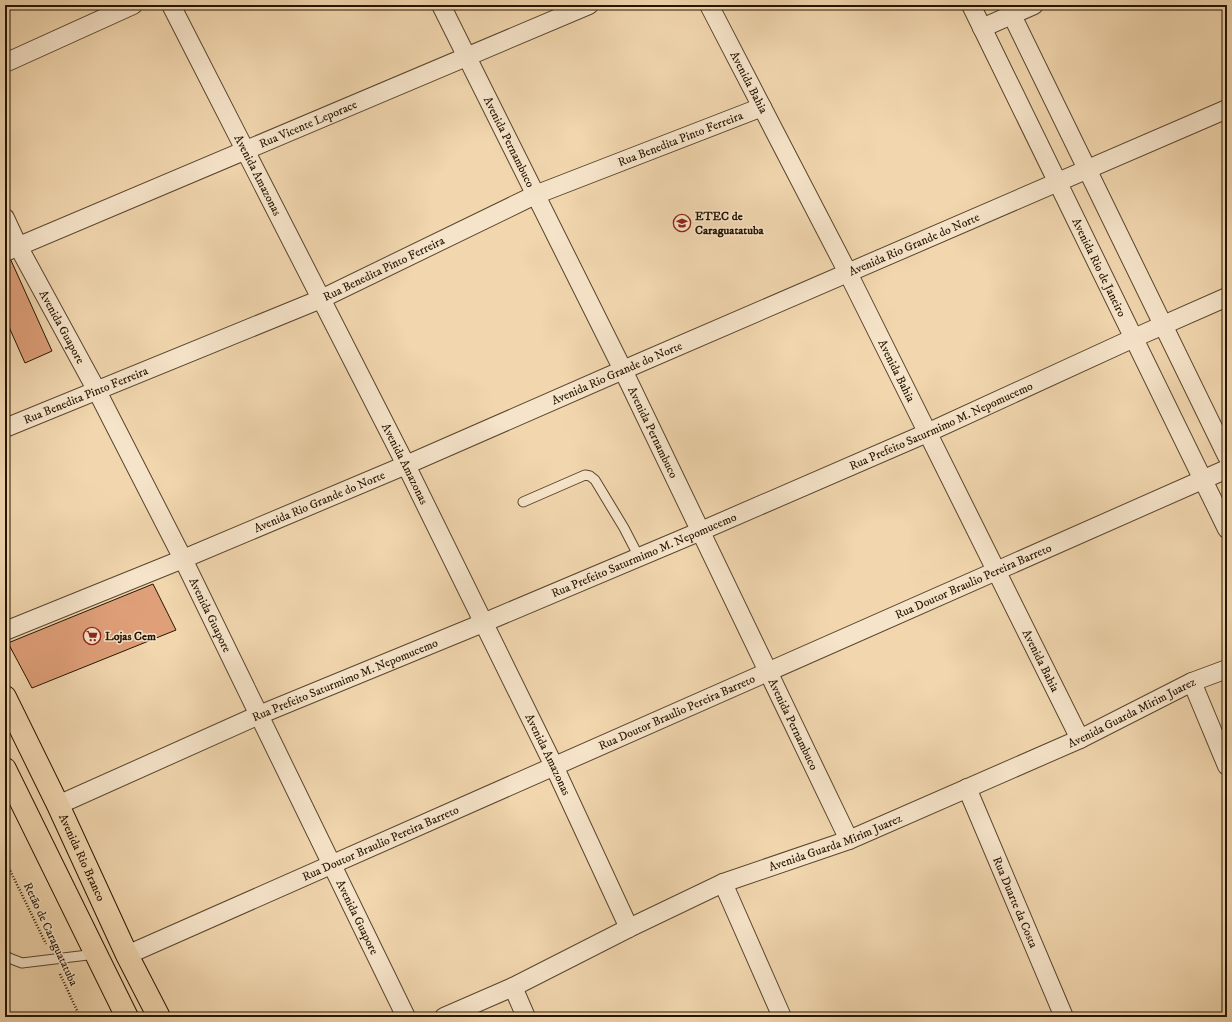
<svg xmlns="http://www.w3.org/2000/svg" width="1232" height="1022" font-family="'IM FELL DW Pica',serif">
  <rect width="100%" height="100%" fill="#f1d6ae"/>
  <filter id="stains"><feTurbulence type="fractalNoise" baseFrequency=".005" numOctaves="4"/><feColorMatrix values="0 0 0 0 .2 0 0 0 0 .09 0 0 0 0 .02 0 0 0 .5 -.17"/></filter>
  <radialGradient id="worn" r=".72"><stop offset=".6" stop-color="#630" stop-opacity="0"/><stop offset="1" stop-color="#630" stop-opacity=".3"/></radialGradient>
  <path fill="#df9f79" stroke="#261500" d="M9 256 52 351 25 363 5 318V258Z
    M153 584 176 630 32 688 8 643Z"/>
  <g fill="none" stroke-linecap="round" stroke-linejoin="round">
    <defs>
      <path id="service" d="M523 502 585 475 590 476 595 480 624 528 639 557
        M5 955 9 958 22 963 96 954"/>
      <g id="minor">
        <path id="s1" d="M171 5 406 465 554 766 629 928"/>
        <path id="s2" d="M441 5 623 370 849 840"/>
        <path id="s3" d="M709 5 848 273 1080 739"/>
        <path id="s4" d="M971 5 1227 529"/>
        <path d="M1007 5 1227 456"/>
        <path d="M982 28 1034 5"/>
        <path d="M5 63 133 5"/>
        <path id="s5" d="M5 218 18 246 97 391 183 559 406 1017"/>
        <path id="s6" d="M5 252 589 5"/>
        <path id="s7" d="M5 428 321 299 535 195 762 107"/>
        <path id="s8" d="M5 631 183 559 406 465 623 370 1227 109"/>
        <path d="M1192 682 1227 766"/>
        <path id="s9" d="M967 788 1064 1017"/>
        <path id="s10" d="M58 805 259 715 483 623 701 531 927 433 1134 338 1227 297"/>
        <path d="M723 883 782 1017"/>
        <path id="s11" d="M127 955 1227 469"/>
        <path d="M513 987 526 1017"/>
        <path id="s12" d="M444 1017 513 987 629 928 723 883 849 840 1080 739 1192 682 1227 669"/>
      </g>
      <g id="primary">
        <path id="s13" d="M5 697 58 805 127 955 159 1017"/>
        <path d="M5 769 127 1017"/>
      </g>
    </defs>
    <use href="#service" stroke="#59452c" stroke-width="11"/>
    <use href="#minor" stroke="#59452c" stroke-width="20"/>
    <use href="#primary" stroke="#261500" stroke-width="24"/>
    <path stroke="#261500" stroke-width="2.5" stroke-dasharray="1 2" stroke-linecap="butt" d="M5 860 46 944
      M60 974 80 1017"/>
    <use href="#service" stroke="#f6e4ca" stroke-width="9"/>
    <use href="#minor" stroke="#f6e4ca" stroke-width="18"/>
    <use href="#primary" stroke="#f1d6ae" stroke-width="22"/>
  </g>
  <defs>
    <symbol id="university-ring" viewBox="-11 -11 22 22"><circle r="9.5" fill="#f6e4ca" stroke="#8f2418" stroke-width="1.5"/><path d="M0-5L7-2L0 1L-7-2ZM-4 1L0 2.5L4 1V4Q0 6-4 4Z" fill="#8f2418"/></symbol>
    <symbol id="supermarket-ring" viewBox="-11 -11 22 22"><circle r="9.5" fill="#f6e4ca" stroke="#8f2418" stroke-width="1.5"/><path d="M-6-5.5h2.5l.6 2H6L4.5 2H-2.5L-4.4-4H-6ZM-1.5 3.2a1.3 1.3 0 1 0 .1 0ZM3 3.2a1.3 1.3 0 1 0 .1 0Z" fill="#8f2418"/></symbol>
  </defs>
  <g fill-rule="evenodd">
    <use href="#university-ring" x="672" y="213" width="20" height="20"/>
    <use href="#supermarket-ring" x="82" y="626" width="20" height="20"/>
  </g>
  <g text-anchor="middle" stroke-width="3" stroke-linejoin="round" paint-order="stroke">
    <g font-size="12" fill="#261500" stroke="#f6e4ca">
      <text dy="4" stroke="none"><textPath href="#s3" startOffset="87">Avenida Bahia</textPath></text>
      <text dy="4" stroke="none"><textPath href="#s6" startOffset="329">Rua Vicente Leporace</textPath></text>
      <text dy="4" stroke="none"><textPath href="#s7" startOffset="735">Rua Benedita Pinto Ferreira</textPath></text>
      <text dy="4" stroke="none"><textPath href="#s2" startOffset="153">Avenida Pernambuco</textPath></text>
      <text dy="4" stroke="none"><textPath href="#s1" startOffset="191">Avenida Amazonas</textPath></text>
      <text dy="4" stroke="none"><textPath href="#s8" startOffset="988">Avenida Rio Grande do Norte</textPath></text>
      <text dy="4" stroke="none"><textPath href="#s4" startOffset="292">Avenida Rio de Janeiro</textPath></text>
      <text dy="4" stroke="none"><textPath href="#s7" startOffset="411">Rua Benedita Pinto Ferreira</textPath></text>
      <text dy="4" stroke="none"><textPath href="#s5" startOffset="123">Avenida Guapore</textPath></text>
      <text dy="4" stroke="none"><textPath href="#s3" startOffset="411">Avenida Bahia</textPath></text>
      <text dy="4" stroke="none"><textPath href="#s8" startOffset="664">Avenida Rio Grande do Norte</textPath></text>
      <text dy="4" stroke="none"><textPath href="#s7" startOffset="87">Rua Benedita Pinto Ferreira</textPath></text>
      <text dy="4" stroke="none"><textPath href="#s10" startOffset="961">Rua Prefeito Saturmimo M. Nepomucemo</textPath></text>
      <text dy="4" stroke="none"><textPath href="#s2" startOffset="477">Avenida Pernambuco</textPath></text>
      <text dy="4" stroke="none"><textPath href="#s1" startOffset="515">Avenida Amazonas</textPath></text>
      <text dy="4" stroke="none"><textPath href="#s8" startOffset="340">Avenida Rio Grande do Norte</textPath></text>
      <text dy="4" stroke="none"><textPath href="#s10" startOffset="637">Rua Prefeito Saturmimo M. Nepomucemo</textPath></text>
      <text dy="4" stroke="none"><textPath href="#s11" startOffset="925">Rua Doutor Braulio Pereira Barreto</textPath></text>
      <text dy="4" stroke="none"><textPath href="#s5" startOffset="447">Avenida Guapore</textPath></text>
      <text dy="4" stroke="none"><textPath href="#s3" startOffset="735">Avenida Bahia</textPath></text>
      <text dy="4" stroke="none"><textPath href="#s10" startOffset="313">Rua Prefeito Saturmimo M. Nepomucemo</textPath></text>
      <text dy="4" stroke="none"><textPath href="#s11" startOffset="601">Rua Doutor Braulio Pereira Barreto</textPath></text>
      <text dy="4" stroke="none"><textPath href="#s12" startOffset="753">Avenida Guarda Mirim Juarez</textPath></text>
      <text dy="4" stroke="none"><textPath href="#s2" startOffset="801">Avenida Pernambuco</textPath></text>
      <text dy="4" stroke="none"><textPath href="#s1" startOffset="839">Avenida Amazonas</textPath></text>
      <text dy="4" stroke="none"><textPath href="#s11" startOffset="277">Rua Doutor Braulio Pereira Barreto</textPath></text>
      <text dy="4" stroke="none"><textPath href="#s12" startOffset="429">Avenida Guarda Mirim Juarez</textPath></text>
      <text dy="4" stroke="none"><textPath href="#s13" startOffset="178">Avenida Rio Branco</textPath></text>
      <text dy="4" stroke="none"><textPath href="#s9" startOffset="124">Rua Duarte da Costa</textPath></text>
      <text dy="4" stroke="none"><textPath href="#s5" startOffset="783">Avenida Guapore</textPath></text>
      <text transform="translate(51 934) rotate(65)" y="4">Retão de Caraguatatuba</text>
    </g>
    <g font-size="12" font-weight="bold" fill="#261500" stroke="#f6e4ca" text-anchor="start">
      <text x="695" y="220">ETEC de<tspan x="695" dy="14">Caraguatatuba</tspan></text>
      <text x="105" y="640">Lojas Cem</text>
    </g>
  </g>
  <rect width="1232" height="1022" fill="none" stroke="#f1d6ae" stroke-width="20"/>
  <rect x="6" y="6" width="1220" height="1010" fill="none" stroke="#261500" stroke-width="2"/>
  <rect x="10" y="10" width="1212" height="1002" fill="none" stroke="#261500"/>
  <rect width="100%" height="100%" filter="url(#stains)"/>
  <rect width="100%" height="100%" fill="url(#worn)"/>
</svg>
